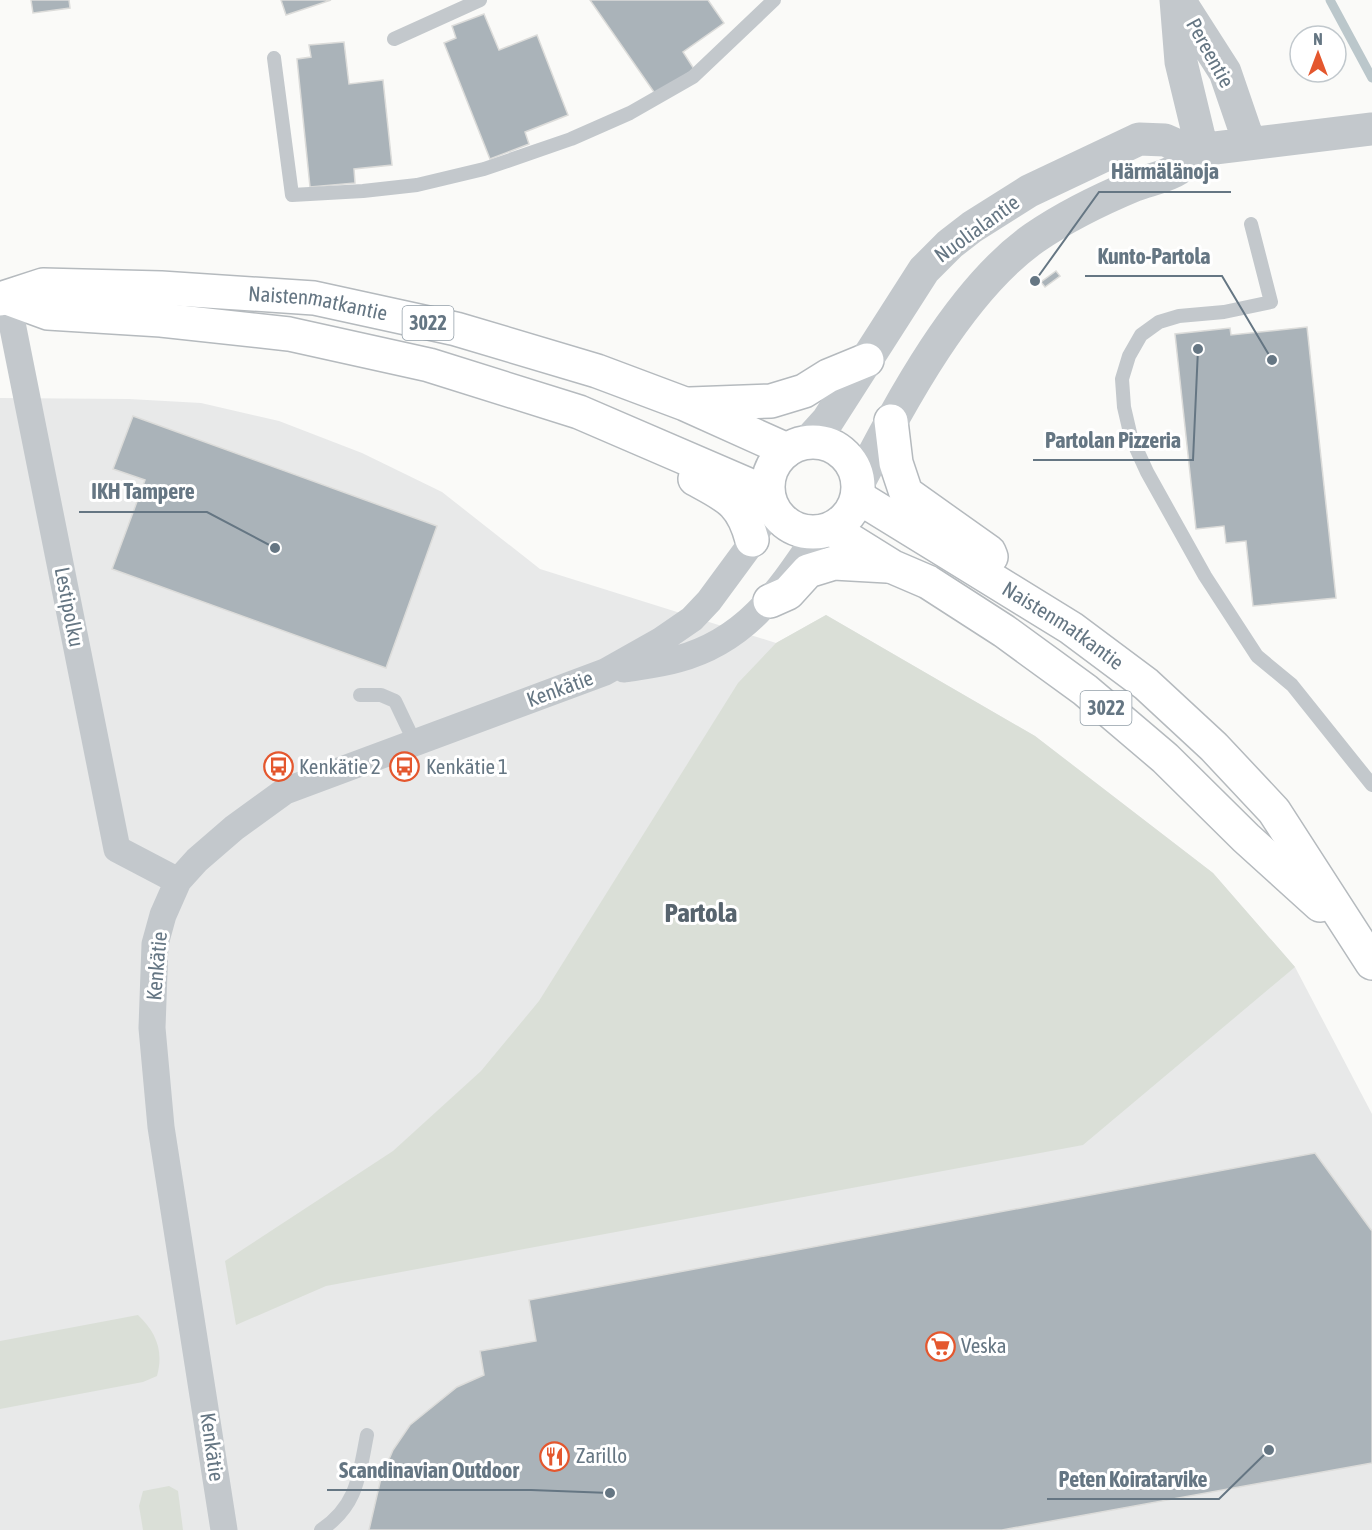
<svg xmlns="http://www.w3.org/2000/svg" width="1372" height="1530" font-family="'Asap Condensed',sans-serif">
  <rect width="100%" height="100%" fill="#fafaf8"/>
  <path fill="#e8e9e9" d="M0 398 129 399 201 403 279 421 362 453 442 492 540 569 776 643 826 615 1035 736 1213 873 1295 967 1372 1114V1530H0Z"/>
  <path fill="#dadfd7" d="M826 615 1035 736 1213 873 1295 967 1083 1145 326 1286 236 1325 225 1261 393 1151 481 1071 539 1001 738 683 776 643Z
    M138 1315C156 1332 164 1351 157 1376L143 1382 0 1409V1341Z
    M169 1486 178 1491 183 1530H143L139 1506 143 1491Z"/>
  <g fill="none" stroke-linecap="round" stroke-linejoin="round">
    <path stroke="#bbc7cb" stroke-width="9" d="M1330 0 1372 78"/>
  </g>
  <path fill="#aab3b9" stroke="#dcdcda" stroke-width="1.5" d="M31 0H69L70 8 33 13Z
    M281 0H331L286 15Z
    M590 0H708L724 23 683 52 694 69 656 95Z
    M484 14 499 50 537 35 568 115 525 132 529 144 490 159 444 43 456 38 452 26Z
    M344 42 349 84 383 80 392 165 354 169 355 183 310 187 297 59 311 57 309 45Z
    M1056 271 1060 276 1045 287 1041 282Z
    M1307 327 1336 598 1253 606 1246 541 1226 543 1224 526 1196 529 1175 334 1230 328 1231 335Z
    M133 416 437 526 386 668 112 569 145 480 113 469Z
    M1315 1153 1372 1231V1463L1002 1530H369L381 1478 393 1450 410 1425 457 1387 484 1375 480 1351 536 1341 529 1300Z"/>
  <g fill="none" stroke-linecap="round" stroke-linejoin="round">
    <defs>
      <g id="primary">
        <path d="M7 298 48 313 161 320 289 334 429 365 579 412 767 493"/>
        <path id="s1" d="M0 299 43 285 161 288 314 298 456 329 597 371 685 404 787 450"/>
        <path d="M690 404 771 401 804 391 828 376 867 360"/>
        <path d="M891 421 896 463 906 493 989 552 991 557"/>
        <circle cx="813" cy="487" r="45"/>
        <path d="M695 479C728 497 742 502 752 540"/>
        <path id="s2" d="M858 497 1071 628 1146 684 1214 747 1274 811 1372 963"/>
        <path d="M832 529 893 567 928 582 1004 631 1085 690 1165 758 1246 838 1320 905"/>
        <path d="M770 601 788 593 808 571 834 563 887 566"/>
      </g>
    </defs>
    <use href="#primary" stroke="#b5babe" stroke-width="36"/>
    <path stroke="#c3c8cc" stroke-width="14" d="M394 39 480 0
      M274 58 292 195 363 191 417 185 484 169 571 139 630 113 693 77 774 0
      M1251 224 1271 302 1224 312 1179 316 1159 322 1141 335 1129 356 1122 379 1124 407 1131 437 1147 472 1205 576 1257 656 1292 685 1372 785
      M360 695H381L395 701 415 743
      M321 1530C358 1505 359 1475 367 1435"/>
    <path stroke="#c3c8cc" stroke-width="27" d="M7 298 117 849 178 881
      M624 669C642 666 661 664 678 659 748 640 780 589 818 533
      M224 1530 161 1127 152 1028 155 944 163 915 178 881 197 860 234 828 285 791 605 672 660 641 692 619 709 601 748 548 771 506"/>
    <path stroke="#c3c8cc" stroke-width="33" d="M1176 0 1181 62 1202 149
      M1179 0 1225 72 1249 142
      M808 442 828 420 924 270 950 244 972 227 1029 191 1139 139 1165 140 1190 151 1372 129
      M859 482C901 402 959 291 1034 238 1066 216 1099 200 1135 185 1148 180 1166 177 1178 169 1183 166 1187 156 1190 151"/>
    <use href="#primary" stroke="#fff" stroke-width="33"/>
  </g>
  <defs>
    <symbol id="bus-ring" viewBox="-11 -11 22 22"><circle r="9.5" fill="#fff" stroke="#e4572e" stroke-width="1.5"/><path d="M-5-6H5V4H4V6H2V4H-2V6H-4V4H-5ZM-3.5-4V0h7V-4ZM-3.5 1.2v1.5H-2V1.2ZM2 1.2v1.5H3.5V1.2Z" fill="#e4572e"/></symbol>
    <symbol id="supermarket-ring" viewBox="-11 -11 22 22"><circle r="9.5" fill="#fff" stroke="#e4572e" stroke-width="1.5"/><path d="M-6-5.5h2.5l.6 2H6L4.5 2H-2.5L-4.4-4H-6ZM-1.5 3.2a1.3 1.3 0 1 0 .1 0ZM3 3.2a1.3 1.3 0 1 0 .1 0Z" fill="#e4572e"/></symbol>
    <symbol id="restaurant-ring" viewBox="-11 -11 22 22"><circle r="9.5" fill="#fff" stroke="#e4572e" stroke-width="1.5"/><path d="M-5-6h1v4h1v-4h1v4h1v-4h1v5L-1.5 .5V6h-2V.5L-5-1ZM5-6V6H3V1.5H1.5Q1.5-4 5-6Z" fill="#e4572e"/></symbol>
  </defs>
  <g fill-rule="evenodd">
    <use href="#bus-ring" x="262" y="750" width="33" height="33"/>
    <use href="#bus-ring" x="388" y="750" width="33" height="33"/>
    <use href="#supermarket-ring" x="924" y="1330" width="33" height="33"/>
    <use href="#restaurant-ring" x="538" y="1440" width="33" height="33"/>
  </g>
  <g text-anchor="middle" stroke-width="6" stroke-linejoin="round" paint-order="stroke">
    <g fill="#fff" stroke="#939fa8" stroke-width="1.5">
      <rect x="402.5" y="306" width="51" height="34" rx="4.5"/>
      <rect x="1080.5" y="691" width="51" height="34" rx="4.5"/>
    </g>
    <g font-size="20" font-weight="bold" fill="#657683">
      <text x="428" y="330">3022</text>
      <text x="1106" y="715">3022</text>
    </g>
    <g font-size="21" fill="#657683" stroke="#fff">
      <text transform="translate(1210 53) rotate(61)" y="7">Pereentie</text>
      <text transform="translate(977 229) rotate(-36)" y="7">Nuolialantie</text>
      <text dy="7" stroke="none"><textPath href="#s1" startOffset="321">Naistenmatkantie</textPath></text>
      <text transform="translate(69 607) rotate(79)" y="7">Lestipolku</text>
      <text dy="7" stroke="none"><textPath href="#s2" startOffset="242">Naistenmatkantie</textPath></text>
      <text transform="translate(560 689) rotate(-20)" y="7">Kenkätie</text>
      <text transform="translate(157 966) rotate(-85)" y="7">Kenkätie</text>
      <text transform="translate(212 1447) rotate(82)" y="7">Kenkätie</text>
    </g>
    <g font-size="21" fill="#657683" stroke="#fff" text-anchor="start">
      <text x="299" y="774">Kenkätie 2</text>
      <text x="426" y="774">Kenkätie 1</text>
      <text x="961" y="1353">Veska</text>
      <text x="576" y="1463">Zarillo</text>
    </g>
    <g font-size="27" font-weight="bold" fill="#57646e" stroke="#fff">
      <text x="701" y="922">Partola</text>
    </g>
  </g>
  <path fill="none" stroke="#657683" stroke-width="2" d="M1035 281L1099 192H1231M1272 360L1222 276H1085M1198 349L1193 460H1033M275 548L207 512H79M610 1493L531 1490H327M1269 1450L1219 1499H1047"/>
  <g fill="#657683" stroke="#fff" stroke-width="2">
    <circle cx="1035" cy="281" r="6"/>
    <circle cx="1272" cy="360" r="6"/>
    <circle cx="1198" cy="349" r="6"/>
    <circle cx="275" cy="548" r="6"/>
    <circle cx="610" cy="1493" r="6"/>
    <circle cx="1269" cy="1450" r="6"/>
  </g>
  <g font-size="22" text-anchor="middle" font-weight="bold" fill="#657683" stroke="#fff" stroke-width="6" stroke-linejoin="round" paint-order="stroke">
    <text x="1165" y="179">Härmälänoja</text>
    <text x="1154" y="264">Kunto-Partola</text>
    <text x="1113" y="448">Partolan Pizzeria</text>
    <text x="143" y="499">IKH Tampere</text>
    <text x="429" y="1478">Scandinavian Outdoor</text>
    <text x="1133" y="1487">Peten Koiratarvike</text>
  </g>
  <g transform="translate(1318 54)"><circle r="28" fill="#ffffff" stroke="#c1c8cd" stroke-width="1.5"/>
  <path d="M0-4.5L10 22L0 15L-10 22Z" fill="#e4572e"/>
  <text y="-9" font-size="16" font-weight="bold" text-anchor="middle" fill="#657683">N</text>
  </g>
</svg>
